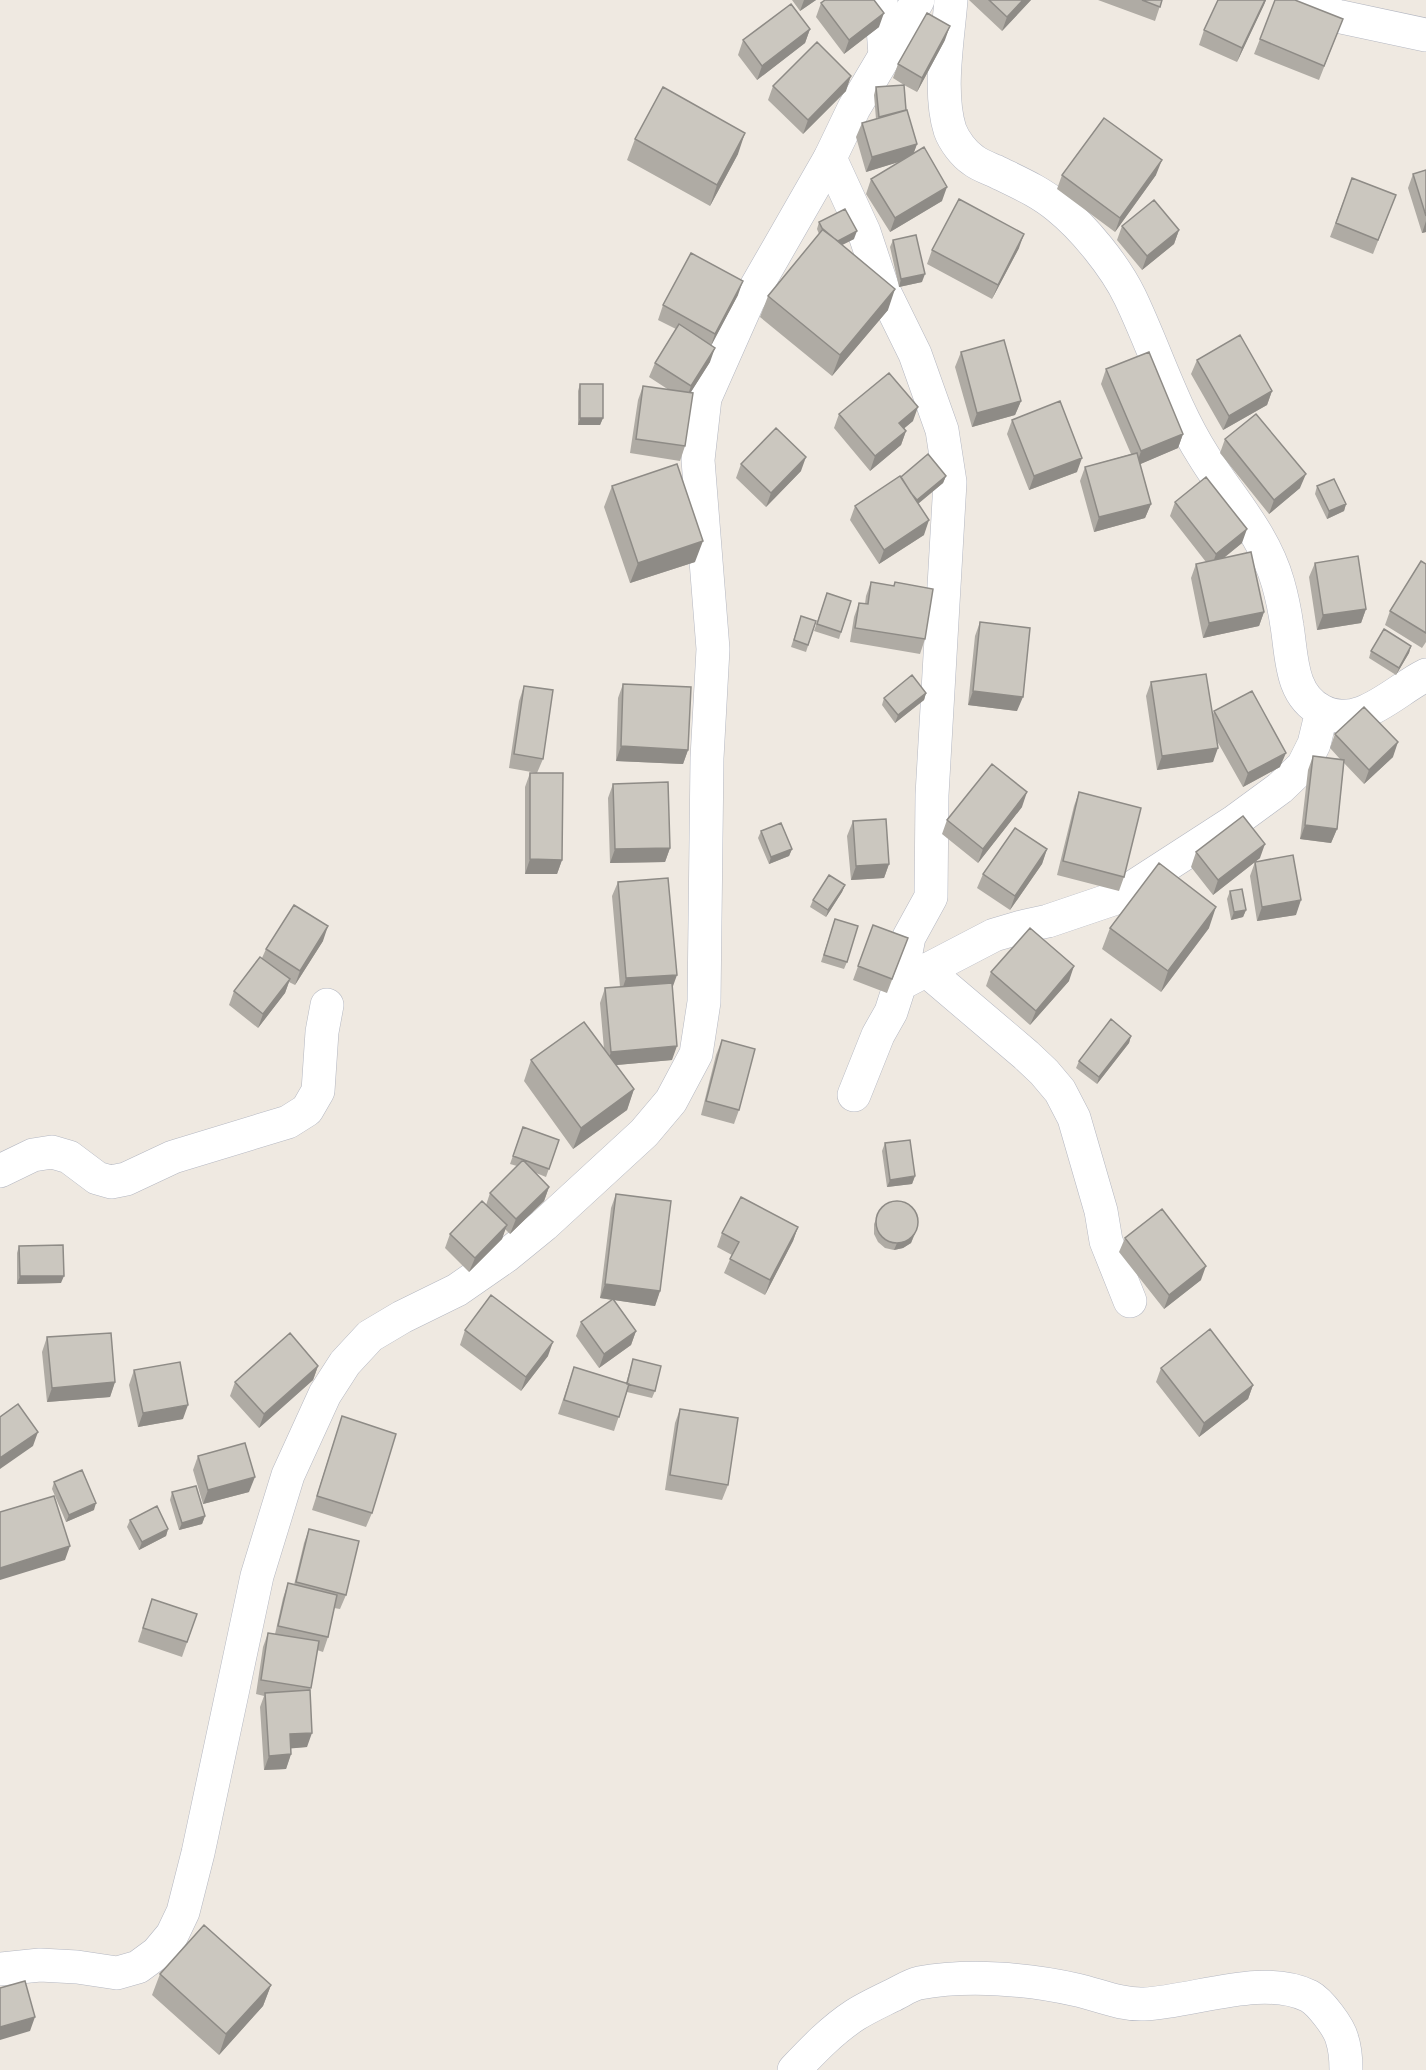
<svg xmlns="http://www.w3.org/2000/svg" width="1426" height="2070" font-family="'Golos Text',sans-serif">
  <rect width="100%" height="100%" fill="#efe9e1"/>
  <g fill="none" stroke-linecap="round" stroke-linejoin="round">
    <defs>
      <path id="minor" d="M881 0 885 55
        M951 0C948 39 938 92 950 130 954 141 964 154 973 160 979 165 988 168 995 171 1017 182 1039 191 1058 207 1084 228 1115 266 1130 297 1155 349 1172 406 1203 455 1229 498 1264 533 1278 583 1282 597 1285 612 1287 626 1292 656 1290 695 1322 711 1359 731 1395 690 1426 675
        M830 158 864 232 883 289 915 354 942 430 950 482 932 795 931 897 909 937 900 984 891 1012 878 1035 854 1095
        M926 970 1026 1055 1044 1072 1060 1091 1074 1118 1101 1211 1106 1241 1130 1301
        M900 984 994 935 1025 926 1048 921 1116 898 1235 821 1280 788 1303 766 1314 744 1322 711
        M0 1171 33 1155 52 1152 69 1157 97 1178 111 1182 126 1179 173 1157 288 1122 307 1110 318 1091 322 1032 327 1005
        M794 2070C813 2050 832 2030 855 2015 866 2008 879 2002 891 1996 900 1992 910 1985 919 1983 969 1974 1029 1979 1077 1990 1099 1995 1121 2005 1144 2004 1194 2002 1262 1973 1309 1996 1320 2002 1339 2027 1342 2039 1345 2048 1346 2061 1346 2070"/>
      <path id="tertiary" d="M1292 0 1337 16 1426 35
        M0 1969 40 1965 77 1967 117 1973 138 1967 157 1953 172 1935 183 1912 198 1853 257 1576 288 1475 325 1394 345 1363 370 1336 402 1317 457 1290 506 1256 544 1225 644 1133 671 1101 696 1054 704 1002 707 758 713 649 698 460 705 398 748 301 830 158 854 108 918 0"/>
    </defs>
    <use href="#minor" stroke="#b4b7c1" stroke-width="34"/>
    <use href="#tertiary" stroke="#b4b7c1" stroke-width="34"/>
    <use href="#minor" stroke="#fff" stroke-width="33"/>
    <use href="#tertiary" stroke="#fff" stroke-width="33"/>
  </g>
  <path fill="#afaba4" d="M792 0H816L800 11Z
    M969 0H1031L1002 31Z
    M1098 0H1162L1155 21Z
    M1218 0H1266L1237 62 1199 45 1204 30Z
    M821 3 879 27 844 54 816 17Z
    M1343 19 1319 80 1254 54 1260 39Z
    M810 29 805 43 757 80 738 55 743 40Z
    M945 40 917 92 904 85 906 110 917 144 913 154 942 201 890 232 866 194 871 179 901 161 866 172 856 137 862 123 876 119 874 95 876 87 904 85 893 78 898 64Z
    M773 86 846 91 803 134 768 100Z
    M635 139 738 154 710 206 627 160Z
    M1426 170V232L1422 233 1408 188 1413 174Z
    M1062 175H1156L1115 232 1057 189Z
    M1352 178 1396 195 1373 254 1330 237Z
    M819 222 854 239 842 245 888 310 832 376 760 317 768 296 819 234 817 229Z
    M1122 226 1179 230 1174 244 1142 270 1117 240Z
    M893 240 922 282 899 287 890 247Z
    M1019 248 992 299 927 264 932 250Z
    M738 295 711 345 710 362 690 393 685 446 680 461 630 453 638 400 643 386 669 390 649 377 655 363 676 329 658 320 663 305Z
    M961 352 1021 401 1015 415 972 427 955 367Z
    M1197 360 1272 391 1267 405 1223 430 1191 374Z
    M1106 369 1183 434 1178 448 1140 464 1151 504 1145 518 1094 532 1080 481 1085 467 1131 454 1101 384Z
    M580 384 603 418 600 425H578V391Z
    M839 414 913 421 904 428 906 431 901 445 870 471 834 428Z
    M1012 420 1077 472 1029 490 1007 434Z
    M1225 439 1300 488 1269 514 1220 453Z
    M741 464 801 471 766 507 736 478Z
    M946 476 943 483 918 504 924 535 879 564 850 520 855 506 901 477Z
    M612 486 695 562 630 583 604 507Z
    M1317 486 1346 504 1344 511 1327 519 1315 494Z
    M1175 502 1242 543 1224 558 1264 612 1259 626 1203 638 1191 578 1196 564 1206 562 1170 516Z
    M1315 563 1366 609 1361 623 1317 630 1309 577Z
    M1426 564V642L1422 648 1385 625 1390 611Z
    M871 582 925 639 920 654 850 642 854 617 859 603 865 604 866 596Z
    M827 593 851 601 839 639 814 631Z
    M801 616 816 621 806 652 791 647Z
    M980 622 1017 711 968 705 975 636Z
    M1411 646 1409 653 1396 675 1369 658 1371 651Z
    M1151 682 1213 714 1214 711 1280 767 1243 787 1217 741 1213 762 1157 770 1146 696Z
    M623 684 688 750 683 764 616 761 618 698Z
    M524 686 543 759 537 773 509 768 519 701Z
    M926 693 924 700 895 723 882 705 884 698Z
    M1335 734 1393 757 1364 784 1344 763 1337 829 1331 843 1300 839 1308 770 1313 756 1340 759 1330 748Z
    M530 773 562 860 557 874H525V787Z
    M613 784 670 848 665 862 610 863 608 798Z
    M1079 792 1124 877 1119 891 1057 875 1074 806Z
    M1022 807 978 863 942 834 947 820Z
    M853 821 889 864 884 878 851 880 847 836Z
    M761 831 792 849 789 856 769 864 758 838Z
    M1047 849 1042 864 1010 910 977 888 983 874Z
    M1196 852 1260 858 1255 862 1296 915 1257 921 1250 876 1255 862 1213 895 1191 867Z
    M618 882 672 988V1060L616 1065 634 1089 627 1110 573 1149 524 1081 531 1060 604 1049 600 1003 605 988 620 987 612 896Z
    M845 885 842 892 826 917 810 907 813 900Z
    M1230 891 1246 910 1243 917 1231 920 1227 899Z
    M835 919 847 962 844 969 821 962Z
    M873 925 908 938 887 993 853 980Z
    M1110 928H1209L1161 992 1102 949Z
    M323 941 295 985 289 982 285 993 258 1028 229 1005 234 991 262 958 266 949Z
    M991 972 1069 981 1030 1025 986 986Z
    M1131 1036 1129 1043 1097 1084 1076 1068 1079 1061Z
    M722 1040 739 1110 734 1124 701 1115 716 1055Z
    M523 1127 559 1140 546 1177 536 1173 549 1187 544 1201 510 1234 505 1229 502 1239 469 1272 445 1248 450 1234 486 1205 490 1193 517 1166 510 1164Z
    M885 1143 915 1176 912 1184 887 1187 882 1151Z
    M616 1194 660 1291 655 1306 614 1300 636 1331 631 1345 599 1368 576 1336 581 1322 612 1300 600 1298 611 1208Z
    M877 1217 915 1234 911 1243 903 1248 894 1250 885 1248 878 1242 874 1234V1224Z
    M798 1227 793 1241 765 1295 724 1273 732 1255 717 1247 722 1233Z
    M1125 1238 1201 1280 1164 1309 1119 1252Z
    M19 1246 61 1283 17 1284V1253Z
    M465 1330 548 1356 521 1391 460 1345Z
    M47 1337 115 1382 110 1397 47 1402 42 1352Z
    M633 1359 655 1391 652 1398 627 1392 614 1431 558 1414 574 1367 626 1383Z
    M318 1366 313 1380 259 1428 230 1396 235 1382Z
    M1161 1368 1253 1385 1248 1399 1199 1437 1156 1382Z
    M134 1370 183 1419 138 1427 129 1385Z
    M680 1409 728 1485 722 1500 665 1490 675 1423Z
    M342 1416 372 1513 366 1527 312 1510Z
    M198 1456 249 1492 203 1504 193 1470Z
    M54 1482 94 1510 66 1522 52 1489Z
    M172 1492 205 1516 202 1524 179 1530 170 1500Z
    M130 1520 168 1529 166 1536 139 1550 127 1527Z
    M309 1529 346 1595 340 1609 334 1608 328 1637 323 1652 317 1650 310 1692 307 1747 291 1748V1754L286 1769 264 1770 260 1707 264 1696 256 1694 263 1647 268 1633 275 1634 283 1598 288 1583 294 1585 304 1543Z
    M152 1599 197 1614 182 1657 138 1642Z
    M160 1974 271 1985 263 2006 219 2055 152 1995Z"/>
  <path fill="#8e8b86" d="M804 0H816L800 11Z
    M1023 0H1031L1002 31 1007 17Z
    M1265 0H1266L1264 5 1237 62 1242 48Z
    M884 13 879 27 844 54 849 40Z
    M950 26 945 40 917 92 922 78Z
    M810 29 805 43 757 80 762 66Z
    M851 76 846 91 803 134 808 120Z
    M745 133 738 154 710 206 717 185Z
    M917 144 912 158 866 172 872 157Z
    M1162 160 1156 175 1115 232 1120 218Z
    M947 187 942 201 890 232 895 218Z
    M1426 221V232L1422 233Z
    M1179 230 1174 244 1142 270 1147 256Z
    M857 231 854 239 828 252 830 244Z
    M1024 234 1019 248 992 299 998 285Z
    M925 274 922 282 899 287 901 279Z
    M743 281 738 295 710 348 715 334Z
    M895 289 888 310 832 376 840 355Z
    M715 348 710 362 686 400 691 386Z
    M1272 391 1267 405 1223 430 1229 416Z
    M1021 401 1015 415 972 427 977 413Z
    M918 407 913 421 894 437 899 423Z
    M580 418H603L600 425H578Z
    M906 431 901 445 870 471 875 456Z
    M1183 434 1178 448 1136 466 1141 451Z
    M806 457 801 471 766 507 771 493Z
    M1082 458 1077 472 1029 490 1034 476Z
    M1306 474 1300 488 1269 514 1274 500Z
    M946 476 943 483 914 507 917 500Z
    M1151 504 1145 518 1094 532 1099 517Z
    M1346 504 1344 511 1327 519 1329 511Z
    M929 520 924 535 879 564 884 550Z
    M1247 529 1242 543 1211 568 1216 554Z
    M703 541 695 562 630 583 638 563Z
    M1366 609 1361 623 1317 630 1323 615Z
    M1264 612 1259 626 1203 638 1209 623Z
    M1411 646 1409 653 1396 675 1399 668Z
    M973 691 1023 697 1017 711 968 705Z
    M926 693 924 700 895 723 898 715Z
    M1398 742 1393 757 1364 784 1369 770Z
    M621 746 688 750 683 764 616 761Z
    M1218 748 1213 762 1157 770 1162 756Z
    M1286 753 1280 767 1243 787 1248 773Z
    M1027 792 1022 807 978 863 983 849Z
    M1305 825 1337 829 1331 843 1300 839Z
    M1265 844 1260 858 1213 895 1218 880Z
    M670 848 665 862 610 863 615 849Z
    M792 849 789 856 769 864 771 857Z
    M1047 849 1042 864 1010 910 1015 896Z
    M530 859 562 860 557 874H525Z
    M889 864 884 878 851 880 856 866Z
    M845 885 842 892 826 917 828 910Z
    M1301 900 1296 915 1257 921 1262 907Z
    M1216 907 1209 928 1161 992 1168 971Z
    M1246 910 1243 917 1231 920 1234 912Z
    M328 926 323 941 295 985 300 971Z
    M1074 966 1069 981 1030 1025 1036 1011Z
    M677 975 672 989 621 993 626 978Z
    M290 979 285 993 258 1028 263 1014Z
    M1131 1036 1129 1043 1097 1084 1099 1077Z
    M677 1046 672 1060 606 1066 611 1052Z
    M634 1089 627 1110 573 1149 581 1128Z
    M915 1176 912 1184 887 1187 890 1180Z
    M549 1187 544 1201 510 1234 516 1219Z
    M507 1225 502 1239 469 1272 475 1258Z
    M798 1227 793 1241 765 1295 770 1280Z
    M917 1227 911 1243 903 1248 894 1250 897 1243Z
    M1206 1266 1201 1280 1164 1309 1169 1295Z
    M20 1276H64L61 1283 17 1284Z
    M605 1284 660 1291 655 1306 600 1298Z
    M636 1331 631 1345 599 1368 604 1354Z
    M553 1342 548 1356 521 1391 526 1377Z
    M318 1366 313 1380 259 1428 264 1414Z
    M115 1382 110 1397 47 1402 52 1388Z
    M1253 1385 1248 1399 1199 1437 1204 1423Z
    M188 1405 183 1419 138 1427 143 1413Z
    M38 1432 33 1446 0 1469V1458Z
    M255 1477 249 1492 203 1504 208 1490Z
    M96 1503 94 1510 66 1522 69 1515Z
    M205 1516 202 1524 179 1530 182 1523Z
    M168 1529 166 1536 139 1550 142 1542Z
    M70 1546 65 1560 0 1580V1568Z
    M312 1733 307 1747 285 1749 290 1734Z
    M291 1754 286 1769 264 1770 269 1756Z
    M271 1985 263 2006 219 2055 226 2034Z
    M35 2017 30 2031 0 2040V2027Z"/>
  <path fill="#cbc7bf" stroke="#8e8b86" stroke-width="1.5" d="M825 0H874L884 13 849 40 821 3Z
    M989 0H1023L1007 17Z
    M1142 0H1162L1160 7Z
    M1218 0H1265L1242 48 1204 30Z
    M1275 0H1295L1343 19 1324 66 1260 39Z
    M791 4 810 29 762 66 743 40Z
    M927 13 950 26 922 78 898 64Z
    M817 42 851 76 808 120 773 86Z
    M904 85 906 110 879 117 876 87Z
    M663 87 745 133 717 185 635 139Z
    M907 110 917 144 872 157 862 123Z
    M1104 118 1162 160 1120 218 1062 175Z
    M924 147 947 187 895 218 871 179Z
    M1426 170V216L1413 174Z
    M1352 178 1396 195 1378 240 1336 223Z
    M959 199 1024 234 998 285 932 250Z
    M1154 200 1179 230 1147 256 1122 226Z
    M845 209 857 231 838 241 823 230 819 222Z
    M823 229 895 289 840 355 768 296Z
    M916 235 925 274 901 279 893 240Z
    M691 253 743 281 715 334 663 305Z
    M679 324 715 348 691 386 655 363Z
    M1240 335 1272 391 1229 416 1197 360Z
    M1004 340 1021 401 977 413 961 352Z
    M1149 352 1183 434 1141 451 1106 369Z
    M889 373 918 407 899 423 906 431 875 456 839 414Z
    M580 384H603V418H580Z
    M643 386 693 393 685 446 636 439Z
    M1060 401 1082 458 1034 476 1012 420Z
    M1256 414 1306 474 1274 500 1225 439Z
    M776 428 806 457 771 493 741 464Z
    M1137 453 1151 504 1099 517 1085 467Z
    M928 454 946 476 917 500 911 493 901 477Z
    M677 464 703 541 638 563 612 486Z
    M900 476 929 520 884 550 855 506Z
    M1206 477 1247 529 1216 554 1175 502Z
    M1334 479 1346 504 1329 511 1317 486Z
    M1251 552 1264 612 1209 623 1196 564Z
    M1358 556 1366 609 1323 615 1315 563Z
    M1421 561 1426 564V633L1390 611Z
    M871 582 894 586 895 582 933 589 925 639 855 628 859 603 868 604Z
    M827 593 851 601 841 632 817 624Z
    M801 616 816 621 808 645 794 640Z
    M980 622 1030 628 1023 697 973 691Z
    M1384 629 1411 646 1399 668 1371 651Z
    M1206 674 1218 748 1162 756 1151 682Z
    M912 675 926 693 898 715 884 698Z
    M623 684 691 687 688 750 621 746Z
    M524 686 553 690 543 759 514 754Z
    M1252 691 1286 753 1248 773 1214 711Z
    M1364 707 1398 742 1369 770 1335 734Z
    M1313 756 1344 760 1337 829 1305 825Z
    M992 764 1027 792 983 849 947 820Z
    M530 773H563L562 860 530 859Z
    M668 782 670 848 615 849 613 784Z
    M1079 792 1141 808 1124 877 1063 861Z
    M1243 816 1265 844 1218 880 1196 852Z
    M886 819 889 864 856 866 853 821Z
    M781 823 792 849 771 857 761 831Z
    M1015 828 1047 849 1015 896 983 874Z
    M1293 855 1301 900 1262 907 1255 862Z
    M1159 863 1216 907 1168 971 1110 928Z
    M829 875 845 885 828 910 813 900Z
    M668 878 677 975 626 978 618 882Z
    M1242 889 1246 910 1234 912 1230 891Z
    M294 905 328 926 300 971 266 949Z
    M835 919 858 926 847 962 824 955Z
    M873 925 908 938 892 979 858 966Z
    M1030 928 1074 966 1036 1011 991 972Z
    M260 957 290 979 263 1014 234 991Z
    M672 983 677 1046 611 1052 605 988Z
    M1111 1019 1131 1036 1099 1077 1079 1061Z
    M584 1022 634 1089 581 1128 531 1060Z
    M722 1040 755 1049 739 1110 706 1101Z
    M523 1127 559 1140 549 1169 513 1156Z
    M910 1140 915 1176 890 1180 885 1143Z
    M523 1160 549 1187 516 1219 490 1193Z
    M616 1194 671 1201 660 1291 605 1284Z
    M741 1197 798 1227 770 1280 730 1259 739 1242 722 1233Z
    M482 1201 507 1225 475 1258 450 1234Z
    M876 1222a21 21 0 1 1 42 0a21 21 0 1 1-42 0Z
    M1162 1209 1206 1266 1169 1295 1125 1238Z
    M63 1245 64 1276H20L19 1246Z
    M491 1295 553 1342 526 1377 465 1330Z
    M613 1299 636 1331 604 1354 581 1322Z
    M1210 1329 1253 1385 1204 1423 1161 1368Z
    M111 1333 115 1382 52 1388 47 1337Z
    M290 1333 318 1366 264 1414 235 1382Z
    M633 1359 661 1366 655 1391 627 1384Z
    M180 1362 188 1405 143 1413 134 1370Z
    M574 1367 629 1384 619 1417 564 1400Z
    M18 1404 38 1432 0 1458V1417Z
    M680 1409 738 1418 728 1485 670 1475Z
    M342 1416 396 1434 372 1513 317 1496Z
    M245 1443 255 1477 208 1490 198 1456Z
    M82 1470 96 1503 69 1515 54 1482Z
    M196 1486 205 1516 182 1523 172 1492Z
    M54 1496 70 1546 0 1568V1512Z
    M157 1506 168 1529 142 1542 130 1520Z
    M309 1529 359 1541 346 1595 296 1582Z
    M288 1583 337 1595 328 1637 278 1626Z
    M152 1599 197 1614 187 1642 143 1628Z
    M268 1633 319 1641 311 1688 261 1680Z
    M310 1690 312 1733 290 1734 291 1754 269 1756 265 1693Z
    M204 1925 271 1985 226 2034 160 1974Z
    M25 1981 35 2017 0 2027V1988Z"/>
</svg>
